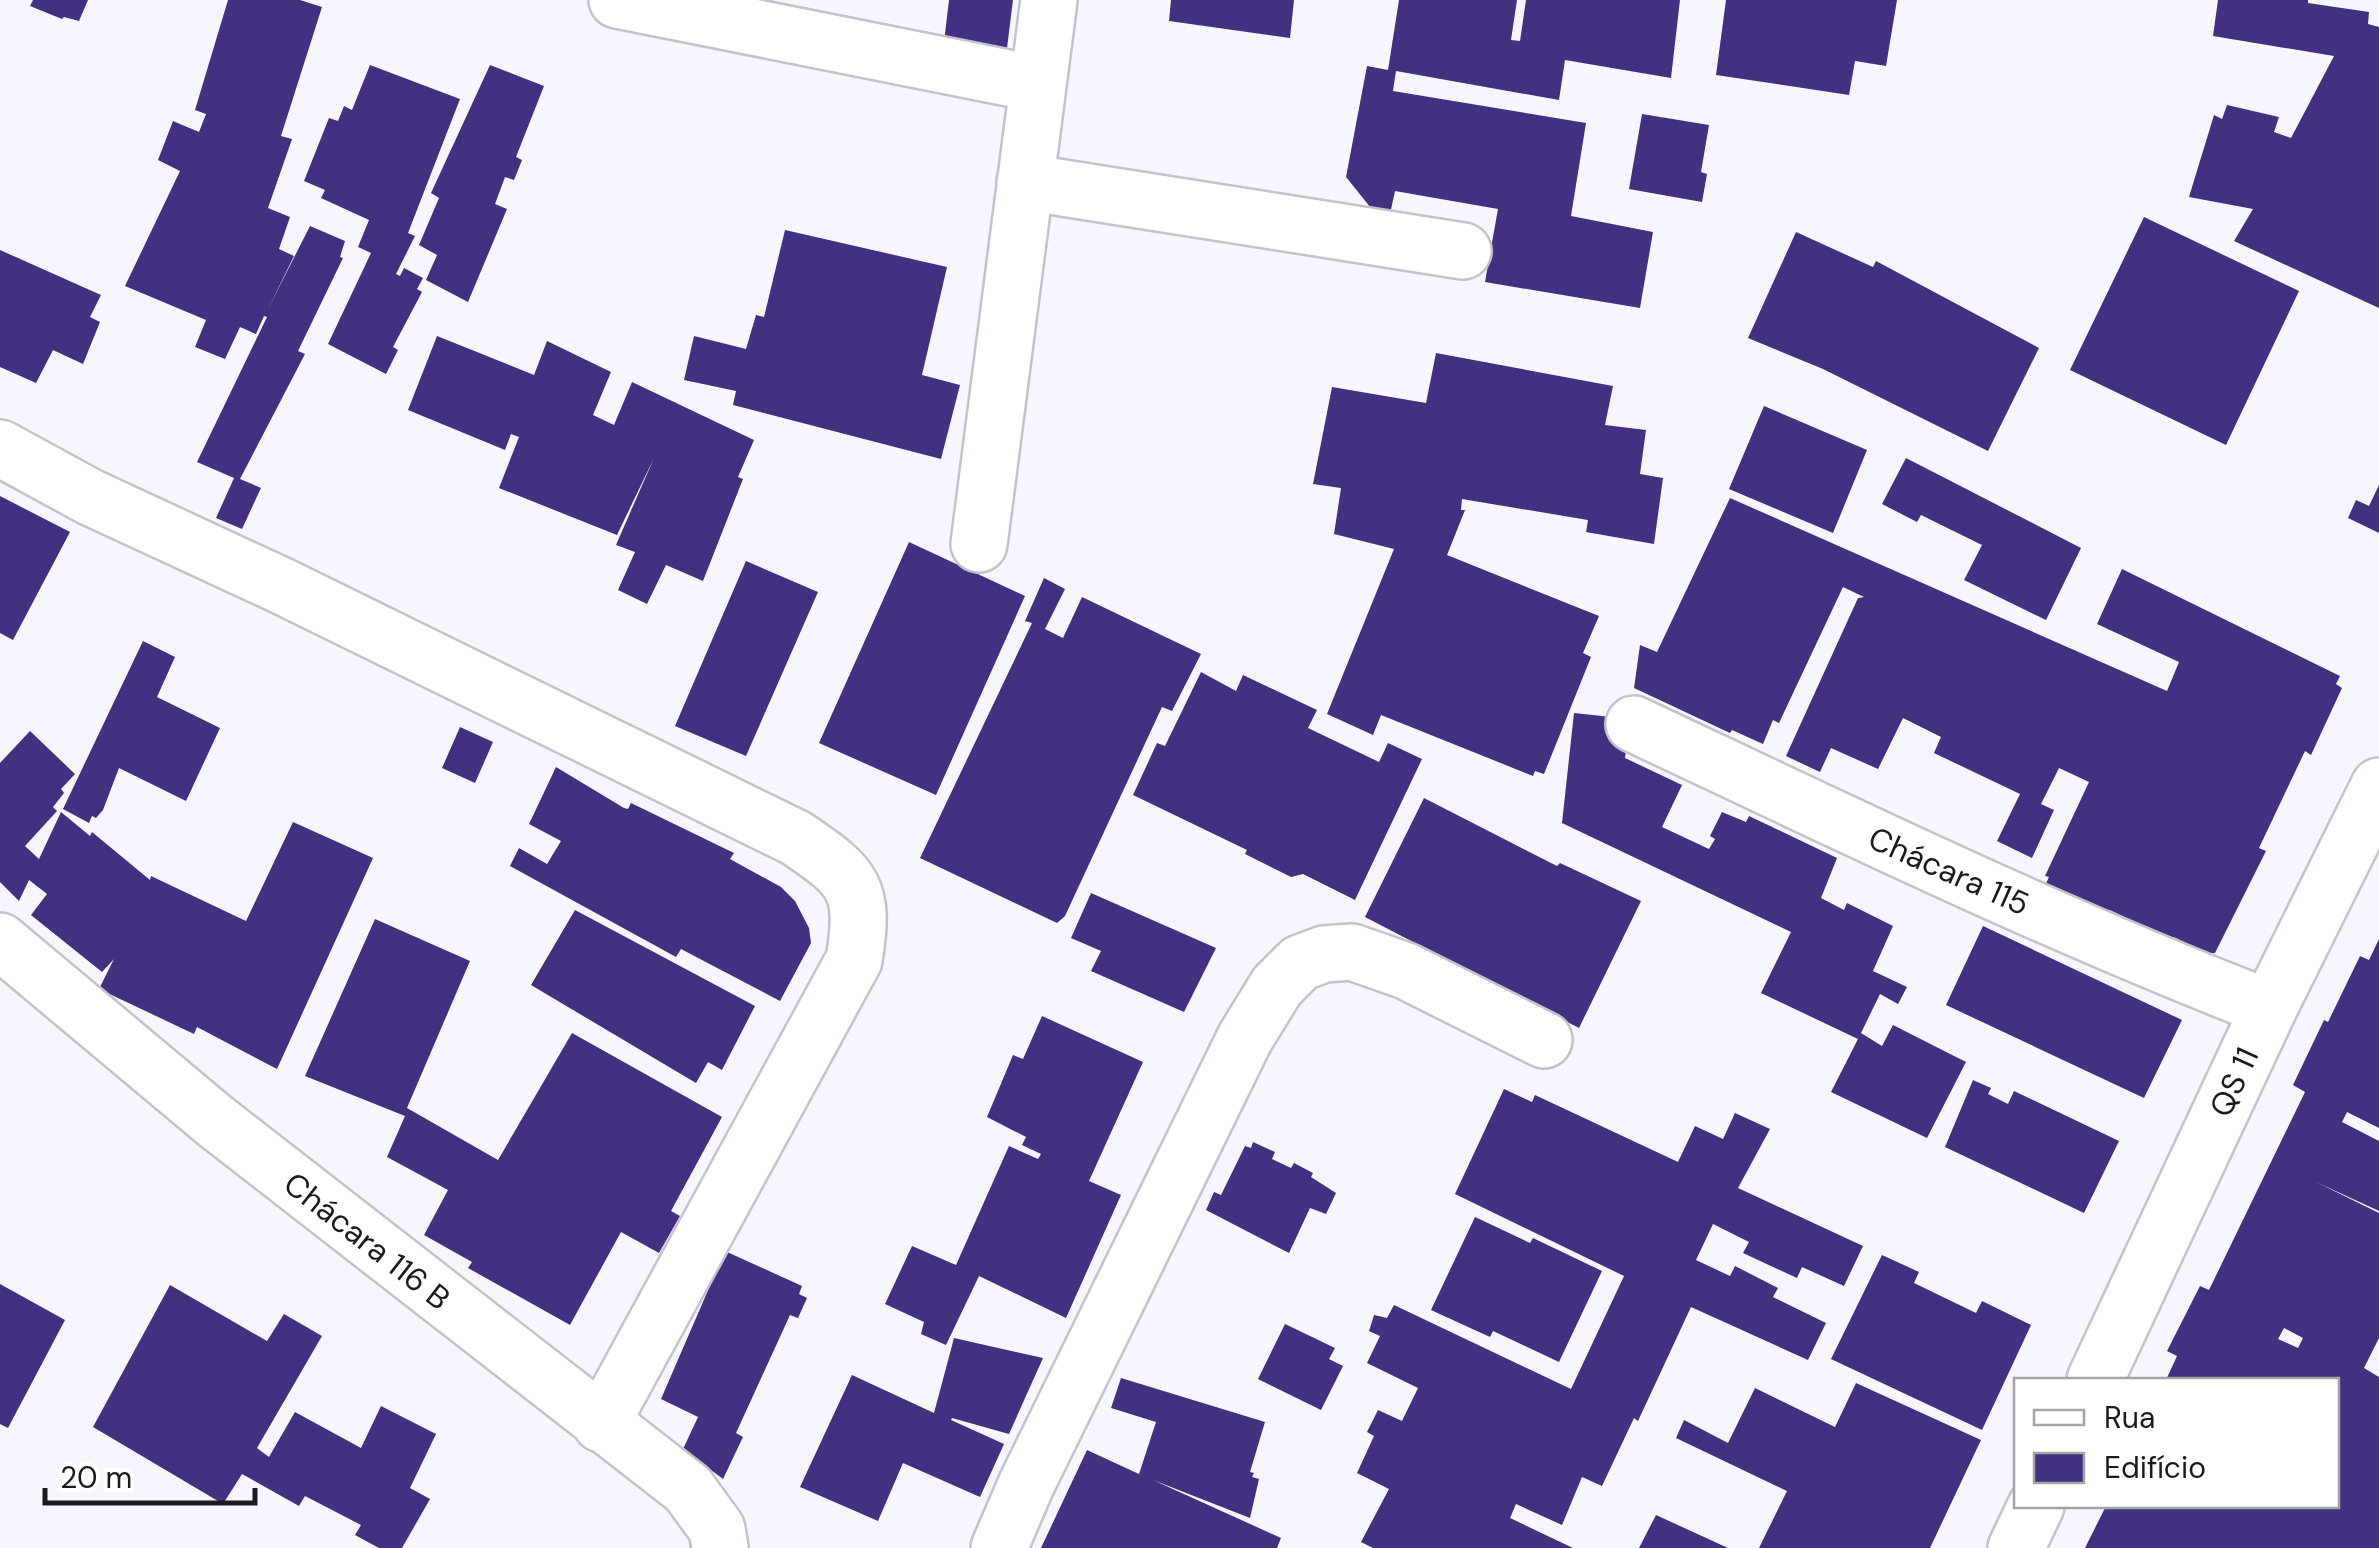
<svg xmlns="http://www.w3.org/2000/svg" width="2379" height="1548" font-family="'DM Sans',sans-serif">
  <rect width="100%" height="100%" fill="#f7f6ff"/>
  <path fill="#433081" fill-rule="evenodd" d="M33 0H88L79 21 64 17 62 19 30 6Z
    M228 0H300L322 7 281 136 292 139 268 208 290 217 279 249 294 256 267 311 310 226 345 241 340 257 343 258 298 351 305 354 240 479 261 488 242 529 216 518 234 478 197 462 267 317 264 316 256 334 240 327 225 359 195 347 206 320 125 286 180 171 158 160 173 121 199 132 206 114 195 110Z
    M949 0H1013L1007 48 944 42Z
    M1171 0H1294L1290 38 1169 21Z
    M1399 0H1517L1511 40 1520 41 1526 0H1680L1671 78 1565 60 1559 100 1396 71 1393 91 1586 123 1571 216 1653 232 1640 308 1485 282 1498 209 1395 191 1388 223H1383L1346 177 1367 66 1388 70Z
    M1726 0H1897L1886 66 1855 61 1849 95 1716 75Z
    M2218 0H2308V3L2369 12 2368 24 2379 27V308L2234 241 2253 209 2189 197 2214 115 2222 119 2227 105 2279 117 2274 132 2291 138 2334 56 2213 36Z
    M370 65 460 99 408 233 415 236 396 274 400 276 404 268 423 278 417 289 422 292 393 347 398 350 386 374 328 344 371 253 358 247 369 220 321 198 325 190 304 181 329 118 338 121 344 106 352 110Z
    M490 65 544 86 516 157 522 160 514 180 505 177 495 204 507 209 468 302 426 280 437 255 419 245 439 198 431 193Z
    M1642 114 1709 125 1701 172 1707 174 1702 202 1629 189Z
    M2144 217 2299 291 2226 445 2070 370Z
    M785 230 947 267 922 375 960 385 941 459 733 405 736 391 684 380 694 336 746 349 756 315 764 317Z
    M1796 232 1873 267 1876 261 2039 348 1988 451 1823 369 1748 338Z
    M0 250 101 295 90 317 100 322 83 364 53 350 36 383 0 367Z
    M437 336 534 375 547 341 611 372 593 415 614 425 632 382 754 440 738 477 743 479 703 581 666 565 647 604 618 590 635 552 616 545 654 458 617 535 499 488 519 437 511 434 505 450 408 410Z
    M1436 353 1613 386 1605 425 1646 430 1640 474 1663 478 1654 544 1586 532 1588 520 1462 499 1461 510H1465L1447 555 1599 616 1583 653 1591 657 1544 774 1535 771 1533 776 1381 715 1373 735 1327 714 1394 549 1334 534 1341 488 1313 484 1332 387 1426 403Z
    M1764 406 1867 450 1833 533 1729 489Z
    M1906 458 2081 548 2046 620 1964 580 1982 545 1921 515 1917 522 1882 504Z
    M2379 485V533L2348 518 2356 500 2369 506Z
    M0 496 70 532 13 640 0 633Z
    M1730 498 2167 691 2179 662 2097 624 2122 569 2340 676 2336 684 2342 688 2311 755 2305 751 2259 848 2266 851 2215 953H2205L2174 937 2172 941 2110 910 2104 926 2040 896 2049 877 2045 876 2089 782 2059 768 2041 804 2054 810 2032 858 1997 841 2020 794 1934 753 1941 737 1903 718 1878 769 1831 748 1820 772 1786 756 1858 598 1864 597 1843 587 1779 723 1773 720 1763 744 1732 730 1730 733 1634 688 1640 645 1657 652Z
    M909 542 1025 596 936 795 819 743Z
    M746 561 818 592 746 756 675 726Z
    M1044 578 1065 589 1045 629 1063 638 1082 597 1201 654 1172 711 1162 707 1065 916 1057 923 920 858 1032 623 1025 621Z
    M143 641 175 657 157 697 220 728 186 801 119 768 103 810 96 818 92 816 89 823 63 809Z
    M1201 672 1236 691 1243 675 1317 710 1308 728 1379 762 1388 743 1422 759 1355 900 1303 874 1291 877 1245 854 1247 850 1133 795 1157 743 1165 746Z
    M1574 713 1630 719 1625 758 1682 785 1662 827 1709 849 1715 839 1710 836 1722 812 1746 822 1749 816 1837 858 1821 898 1844 910 1847 903 1893 926 1873 971 1907 987 1898 1004 1880 994 1861 1033 1882 1046 1893 1025 1966 1062 1927 1138 1831 1092 1858 1039 1761 993 1791 932 1562 823Z
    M460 727 493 742 475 783 442 768Z
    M30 731 75 774 61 789 64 793 53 807 57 811 25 846 39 859 61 812 90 836 92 832 150 880 151 876 246 921 293 822 373 858 277 1069 197 1027 194 1034 99 989 114 959 102 972 31 915 47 894 29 880 19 901 0 882V763Z
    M556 767 624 808 628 809 631 803 734 853 730 859 781 887 795 901 809 928 811 943 780 1001 681 949 676 957 510 866 519 848 547 864 561 841 529 824Z
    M1424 798 1557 866 1560 863 1641 901 1579 1028 1365 917Z
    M1091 893 1216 948 1184 1012 1091 971 1101 951 1071 938Z
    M575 910 755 1006 722 1070 708 1062 696 1083 531 985Z
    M375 919 470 961 407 1108 498 1160 572 1033 722 1117 671 1211 680 1216 659 1253 621 1232 570 1325 468 1268 472 1262 424 1235 448 1190 387 1157 405 1116 305 1076Z
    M1983 926 2182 1020 2144 1098 1946 1005Z
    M2379 939V1128L2347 1112 2342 1122 2379 1141V1211L2316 1182 2379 1213V1338L2364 1368 2379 1377V1548H2085L2106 1506H2336V1380H2166L2177 1356 2167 1351 2200 1286 2209 1290 2305 1092 2293 1085 2324 1020 2328 1022 2360 956 2369 960ZM2284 1328 2303 1338 2298 1348 2278 1339Z
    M1042 1016 1143 1062 1089 1181 1121 1195 1066 1318 979 1276 946 1345 921 1334 924 1322 885 1304 912 1246 956 1265 1009 1146 1038 1159 1041 1154 1022 1145 1026 1137 987 1117 1013 1055 1023 1059Z
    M1973 1080 1991 1088 1988 1094 2008 1104 2014 1091 2119 1141 2084 1213 1945 1147Z
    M1504 1089 1532 1102 1535 1095 1678 1162 1695 1126 1723 1139 1735 1113 1770 1129 1738 1188 1863 1246 1844 1286 1802 1267 1797 1278 1743 1253 1749 1242 1713 1224 1696 1260 1730 1276 1735 1266 1778 1288 1773 1297 1826 1323 1808 1360 1691 1307 1638 1421 1634 1418 1602 1486 1582 1477 1562 1525 1516 1504 1510 1518 1573 1548H1373L1361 1542 1389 1489 1357 1473 1374 1436 1367 1432 1378 1410 1402 1421 1418 1388 1367 1363 1380 1336 1369 1331 1374 1315 1387 1318 1394 1305 1571 1389 1624 1276 1455 1194Z
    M1253 1142 1275 1152 1272 1159 1291 1168 1294 1163 1313 1173 1311 1177 1336 1193 1326 1214 1310 1208 1289 1253 1206 1210 1214 1192 1221 1195 1245 1146 1251 1148Z
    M1475 1217 1530 1243 1533 1238 1602 1271 1559 1362 1493 1331 1490 1337 1431 1310Z
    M725 1251 802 1286 799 1294 807 1298 798 1318 790 1315 736 1433 743 1437 723 1479 683 1449 698 1417 661 1399Z
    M1882 1255 1919 1272 1914 1283 1976 1313 1982 1301 2031 1325 1982 1430 1831 1359Z
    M0 1284 65 1320 8 1428 0 1424Z
    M170 1285 267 1341 284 1314 322 1336 257 1448 269 1457 295 1412 361 1448 381 1406 436 1434 410 1488 430 1499 402 1548H379L355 1535 361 1525 305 1496 299 1506 242 1474 223 1504 93 1427Z
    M1285 1324 1335 1348 1329 1359 1343 1366 1321 1410 1258 1379Z
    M954 1338 1043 1358 1009 1434 952 1418 951 1420 1004 1444 980 1497 903 1463 878 1521 800 1487 852 1375 934 1413Z
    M1121 1378 1265 1422 1250 1472 1254 1473 1252 1477 1259 1479 1250 1518 1153 1480 1281 1538 1277 1548H1041L1087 1450 1139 1474 1156 1422 1111 1408Z
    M1856 1383 1981 1440 1930 1548H1759L1787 1491 1676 1438 1684 1420 1728 1443 1755 1388 1835 1427Z
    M1656 1515 1728 1548H1639Z"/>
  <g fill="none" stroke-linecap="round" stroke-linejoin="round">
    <defs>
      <path id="minor" d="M617 0 1038 84
        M1025 182 1463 251
        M0 448 90 497 282 586 796 838C854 877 866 888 854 960L601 1424
        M979 544 1049 0
        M1634 724C1844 823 2052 924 2269 1008
        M0 941 215 1121 688 1489 717 1529 720 1548
        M999 1548 1026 1485 1245 1038 1277 986 1300 963 1324 954 1352 952 1406 971 1544 1040"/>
      <path id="tertiary" d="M2095 1380 2269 1008 2379 786
        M2016 1548 2036 1506"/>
    </defs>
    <use href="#minor" stroke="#c3c3cd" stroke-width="60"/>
    <use href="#tertiary" stroke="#c3c3cd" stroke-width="60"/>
    <use href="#minor" stroke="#fff" stroke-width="55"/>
    <use href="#tertiary" stroke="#fff" stroke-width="55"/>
  </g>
  <g text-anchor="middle" stroke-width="10" stroke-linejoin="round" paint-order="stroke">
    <g font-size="32" fill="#1b1a1e" stroke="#fff">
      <text transform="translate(1949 871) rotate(24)" y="11">Chácara 115</text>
      <text transform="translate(2234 1082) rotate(-65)" y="11">QS 11</text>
      <text transform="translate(367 1241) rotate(38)" y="11">Chácara 116 B</text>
    </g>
  </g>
  <rect x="2014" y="1378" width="325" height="130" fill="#ffffff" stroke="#a4a3a5" stroke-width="2.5"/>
  <rect x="2034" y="1410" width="50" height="15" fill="#ffffff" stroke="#a4a3a5" stroke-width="2.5"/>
  <text x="2104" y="1428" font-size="30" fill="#1b1a1e">Rua</text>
  <rect x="2034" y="1453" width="50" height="30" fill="#433081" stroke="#a4a3a5" stroke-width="2.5"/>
  <text x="2104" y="1478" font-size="30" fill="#1b1a1e">Edifício</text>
  <path d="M45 1488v15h210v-15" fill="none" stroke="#1b1a1e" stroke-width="5"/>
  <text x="60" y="1488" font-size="30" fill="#1b1a1e" stroke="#ffffff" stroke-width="8" paint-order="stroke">20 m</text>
</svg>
